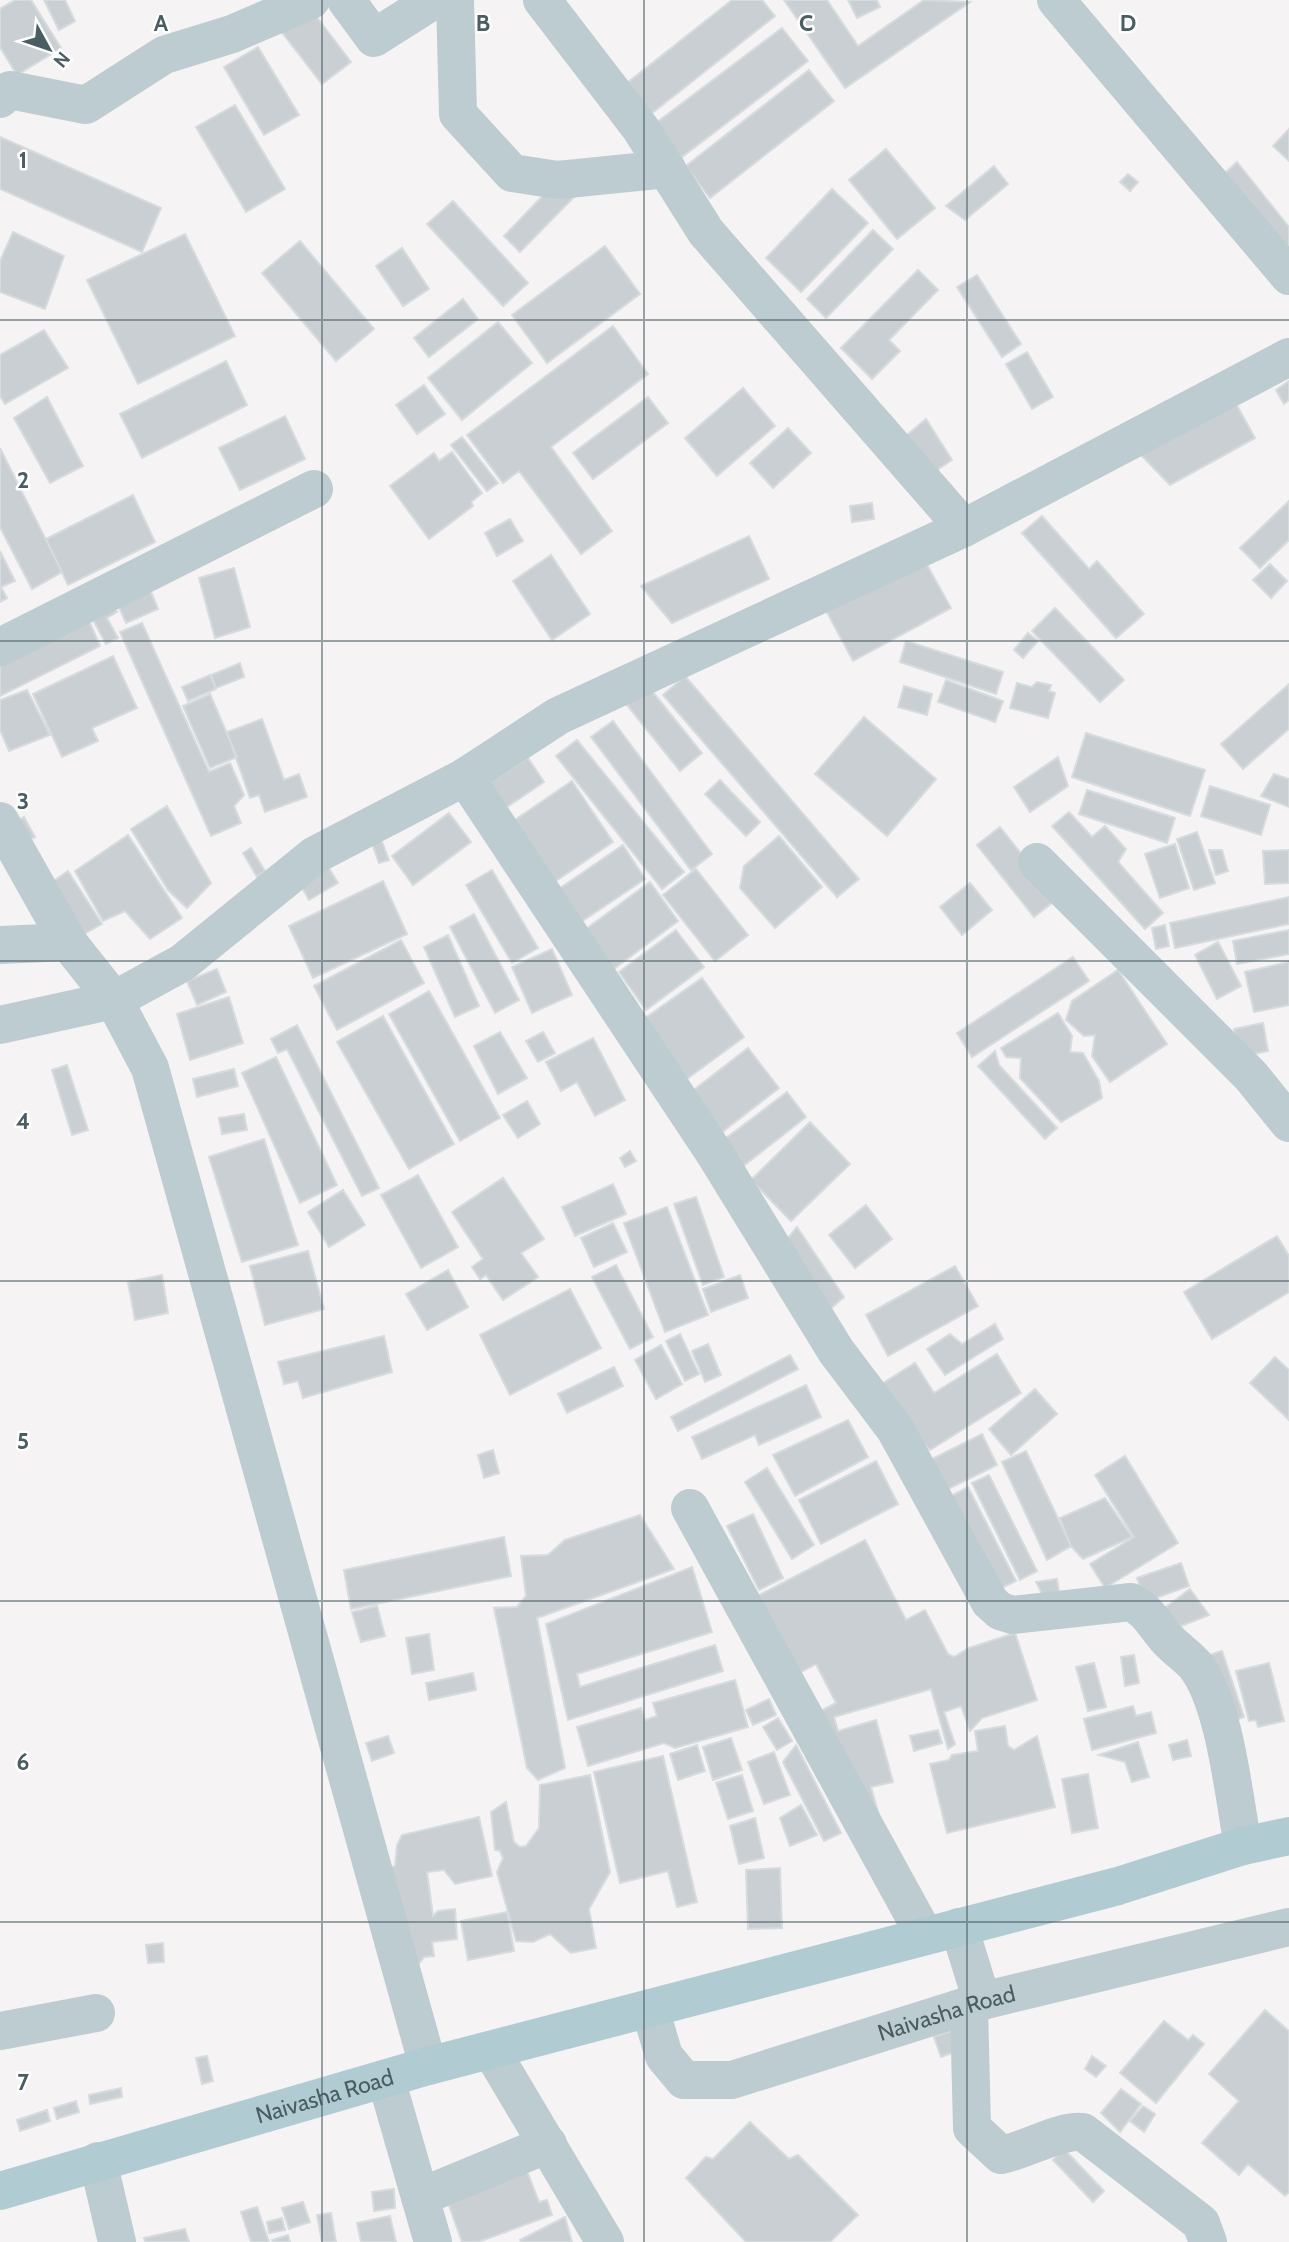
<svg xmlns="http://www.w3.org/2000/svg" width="1289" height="2242" font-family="Cabin,sans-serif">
  <rect width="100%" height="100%" fill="#f5f3f3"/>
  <path fill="#c9cfd2" stroke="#d6dbde" stroke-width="2" d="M15 0H31L61 48 17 75 0 47V9Z
    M44 0H65L75 21 59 30Z
    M732 0H762L775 16 642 121 617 91Z
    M784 0H827L858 46 924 0 970 2 845 88Z
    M848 0H877L880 7 857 18Z
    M310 8 351 62 322 84 280 30Z
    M782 28 808 61 678 160 652 126Z
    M258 47 299 115 264 135 224 67Z
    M809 70 834 101 710 198 686 166Z
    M235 105 285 189 246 212 196 127Z
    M1289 129V161L1273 146Z
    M0 137 161 208 142 252 0 189Z
    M886 149 935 208 897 239 849 180Z
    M1237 162 1289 227V264L1212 185Z
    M994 166 1008 184 965 220 946 206Z
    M1128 174 1138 182 1130 191 1120 182Z
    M558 180 575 196 520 252 504 236Z
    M832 189 868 223 801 292 766 258Z
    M453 201 528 283 503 306 427 224Z
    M873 230 893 249 826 318 807 299Z
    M13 232 64 256 45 309 0 292V261Z
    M185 234 235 336 138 384 87 280Z
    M300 241 374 329 336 361 262 273Z
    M605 246 640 294 547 363 512 315Z
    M402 248 429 289 403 306 376 266Z
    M918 270 938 290 889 340 900 351 872 379 841 348Z
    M977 275 1021 344 1002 357 957 287Z
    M463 299 478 319 429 357 414 338Z
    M498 322 532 363 462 420 428 378Z
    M613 326 648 374 551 447 612 531 581 554 519 471 503 483 467 435Z
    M44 330 68 368 5 404 0 396V355Z
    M1027 352 1053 397 1032 409 1006 364Z
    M226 361 247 405 142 458 120 414Z
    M1289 381V400L1284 404 1276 390Z
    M424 385 445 414 417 434 396 405Z
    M743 388 775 426 717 476 685 438Z
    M47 397 83 466 50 483 14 418Z
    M648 397 668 423 593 479 573 453Z
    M1235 402 1255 438 1170 485 1140 454Z
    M285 416 305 459 240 490 219 448Z
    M926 419 952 460 928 476 901 440Z
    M788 428 811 453 773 488 750 463Z
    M462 437 498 483 487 491 451 445Z
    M0 448 62 572 32 589 0 527Z
    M452 452 482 493 471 502 473 506 429 539 390 486 434 453 439 461Z
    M133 495 155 542 68 585 46 539Z
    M1289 501V540L1260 568 1240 548Z
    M872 503 874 519 852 522 850 506Z
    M1042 516 1089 569 1097 561 1144 614 1116 638 1022 533Z
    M510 519 523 541 497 556 485 533Z
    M749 536 769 579 672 623 641 586Z
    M0 551 15 581 1 587 7 598 0 602Z
    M921 554 951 608 853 661 824 607Z
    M551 555 590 614 552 640 513 581Z
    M1270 564 1287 581 1271 598 1253 580Z
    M234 568 250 627 215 638 199 578Z
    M147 582 158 609 126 623 114 596Z
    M108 597 117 612 107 618 118 638 106 644 87 609Z
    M1055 608 1124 680 1100 702 1032 631Z
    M85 611 100 646 0 696V655Z
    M142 623 209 772 230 763 244 795 234 806 241 823 211 836 120 632Z
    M1028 633 1038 641 1023 658 1014 650Z
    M906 641 1003 672 996 694 900 662Z
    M113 656 137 708 92 728 98 741 62 757 33 694Z
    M240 663 244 677 216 688 211 675Z
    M210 675 216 689 188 701 182 687Z
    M685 676 859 879 837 897 663 695Z
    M946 680 1003 701 995 722 938 702Z
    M1037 682 1051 685 1049 691 1055 693 1048 718 1010 708 1017 683 1032 687Z
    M1289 684V729L1243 769 1221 744Z
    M648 686 702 753 680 771 626 704Z
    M904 686 932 694 927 715 898 707Z
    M27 690 50 735 9 751 0 730V700Z
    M210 694 237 757 210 768 183 706Z
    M864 717 936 779 887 836 815 774Z
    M262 719 284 780 299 774 307 797 265 812 259 795 250 798 227 732Z
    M613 721 712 854 691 870 591 737Z
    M1086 733 1205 770 1190 816 1072 777Z
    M577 740 684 872 662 889 556 756Z
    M1058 757 1068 786 1030 812 1014 787Z
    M528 758 544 782 504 809 488 784Z
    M1274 774 1289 779V807L1261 796Z
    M720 780 760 822 746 836 705 794Z
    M572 781 613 842 550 885 509 824Z
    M1210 786 1270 805 1261 835 1201 816Z
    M1087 790 1175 818 1167 843 1079 814Z
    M167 806 211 883 187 908 168 890 131 829Z
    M1069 812 1092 837 1105 826 1126 849 1118 862 1163 913 1145 929 1052 826Z
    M449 813 471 842 413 885 392 856Z
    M24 817 35 837 17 846 7 827Z
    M1000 827 1057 899 1034 917 977 845Z
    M1197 832 1215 883 1194 890 1177 839Z
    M379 834 389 860 379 863 370 838Z
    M128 835 182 918 150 939 125 911 103 921 75 871Z
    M779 836 822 887 775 928 740 888 744 866Z
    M1175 844 1189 888 1160 898 1145 854Z
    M623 845 645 879 575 926 553 893Z
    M251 848 265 871 257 877 243 853Z
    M1209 850H1222L1228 871 1216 875Z
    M1289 850V883L1265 884 1263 851Z
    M326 863 338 883 309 900 297 879Z
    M696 869 748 935 715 961 663 895Z
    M492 870 538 948 512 963 466 885Z
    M68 871 102 924 75 939 42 889Z
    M383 881 407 934 313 978 289 926Z
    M650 882 678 921 611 971 582 932Z
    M970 883 992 910 962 935 940 907Z
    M1289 897V924L1175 948 1170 923Z
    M474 914 519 1000 495 1013 450 927Z
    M1165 925 1169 946 1156 949 1152 928Z
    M676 930 704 967 646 1010 619 972Z
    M1289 930V954L1237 964 1233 941Z
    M448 935 479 1006 455 1017 424 947Z
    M401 940 424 983 337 1030 314 986Z
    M1218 942 1241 986 1217 999 1195 955Z
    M552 949 572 995 532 1013 512 967Z
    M1073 957 1089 981 972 1057 957 1033Z
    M1289 962V1005L1254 1012 1245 972Z
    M217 969 226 992 197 1005 187 981Z
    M1118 970 1167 1044 1110 1082 1092 1056 1095 1035 1084 1036 1066 1020 1072 1001Z
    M702 978 744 1037 684 1081 641 1021Z
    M429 991 500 1118 460 1141 389 1014Z
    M229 997 243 1043 190 1060 177 1014Z
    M1058 1013 1072 1036 1070 1052 1083 1053 1099 1081 1102 1098 1061 1122 1020 1078 1021 1058 1006 1057 1001 1048Z
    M383 1016 454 1144 409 1169 337 1042Z
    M1263 1023 1268 1051 1239 1057 1234 1029Z
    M297 1025 379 1188 362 1196 287 1049 278 1053 271 1039Z
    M500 1032 527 1078 498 1094 474 1046Z
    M543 1032 555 1053 538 1062 526 1041Z
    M593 1038 625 1100 595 1116 577 1082 561 1091 546 1062Z
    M748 1048 779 1088 721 1133 690 1093Z
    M995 1051 999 1065 1057 1128 1045 1139 978 1066Z
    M276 1057 337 1185 300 1203 242 1073Z
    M67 1065 88 1130 72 1135 52 1070Z
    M234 1069 238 1086 197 1097 193 1079Z
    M787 1092 806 1117 737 1171 717 1145Z
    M527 1101 540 1124 518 1138 503 1115Z
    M244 1114 247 1130 222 1134 219 1118Z
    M810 1122 850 1164 791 1221 751 1180Z
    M264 1139 298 1245 242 1262 209 1157Z
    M630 1151 636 1161 625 1167 620 1158Z
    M418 1175 458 1247 421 1268 381 1195Z
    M503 1178 544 1239 521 1253 538 1277 503 1300 486 1275 480 1279 472 1267 483 1259 452 1212Z
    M613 1184 626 1214 575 1236 562 1207Z
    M343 1190 365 1225 329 1247 308 1212Z
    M696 1197 724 1277 703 1285 674 1204Z
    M866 1205 892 1239 855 1268 829 1235Z
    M667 1207 708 1315 665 1332 624 1223Z
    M613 1223 627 1252 594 1267 581 1238Z
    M797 1227 844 1297 827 1312 784 1243Z
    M1277 1236 1289 1256V1292L1212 1339 1184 1292Z
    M308 1251 324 1309 265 1325 250 1266Z
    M616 1265 653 1337 630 1349 592 1277Z
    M955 1266 978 1306 888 1356 866 1315Z
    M448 1270 468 1307 427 1330 406 1294Z
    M162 1275 168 1313 135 1320 128 1282Z
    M740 1275 748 1298 711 1312 703 1289Z
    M570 1289 601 1348 510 1395 480 1335Z
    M995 1324 1003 1339 945 1375 927 1349 950 1334 962 1344Z
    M680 1334 699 1374 685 1381 666 1341Z
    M384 1336 392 1372 303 1398 298 1381 284 1384 278 1362Z
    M708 1344 721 1375 705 1382 692 1351Z
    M661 1345 682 1384 656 1399 635 1360Z
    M997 1354 1021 1393 930 1450 908 1430 880 1385 915 1363 934 1393Z
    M790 1355 798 1369 678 1431 671 1417Z
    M1275 1357 1289 1370V1420L1250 1383Z
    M614 1367 623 1386 567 1413 558 1394Z
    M806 1385 821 1417 759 1445 755 1435 702 1459 692 1437Z
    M1035 1389 1057 1414 1011 1455 989 1429Z
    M848 1420 868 1457 795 1496 773 1455Z
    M982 1434 997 1465 936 1495 922 1464Z
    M493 1450 499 1473 484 1478 478 1455Z
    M1026 1451 1071 1546 1047 1560 1002 1462Z
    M1125 1456 1178 1543 1105 1588 1090 1564 1134 1537 1095 1475Z
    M876 1461 898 1504 821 1544 799 1500Z
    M767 1468 814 1545 792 1559 745 1482Z
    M989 1475 1037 1571 1020 1580 972 1483Z
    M968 1487 1016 1581 999 1589 951 1496Z
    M1105 1498 1132 1537 1083 1559 1071 1546 1060 1518Z
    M753 1514 783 1578 759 1590 727 1526Z
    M640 1515 674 1569 537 1618 565 1768 538 1780 527 1768 494 1608 517 1607 526 1596 521 1556 548 1555 565 1540Z
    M504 1537 511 1576 351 1609 344 1570Z
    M865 1540 906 1620 925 1610 948 1654 954 1657 969 1648 1015 1633 1037 1700 982 1718 970 1731 961 1706 944 1712 955 1744 948 1749 931 1689 834 1717 838 1731 876 1720 893 1782 871 1787 887 1844 817 1713 836 1703 816 1664 788 1679 748 1601Z
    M1181 1563 1189 1586 1145 1602 1137 1578Z
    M692 1567 712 1632 577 1674 580 1687 715 1645 723 1671 568 1720 546 1624Z
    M1057 1579 1059 1592 1042 1594 1036 1582Z
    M1190 1589 1209 1615 1181 1626 1162 1610Z
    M377 1606 385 1636 361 1642 352 1612Z
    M429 1634 434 1670 412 1674 406 1638Z
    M1222 1651 1244 1717 1222 1725 1200 1658Z
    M1134 1655 1139 1683 1125 1686 1121 1657Z
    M1094 1663 1106 1707 1088 1711 1076 1667Z
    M1269 1663 1284 1721 1258 1727 1256 1720 1249 1721 1236 1671Z
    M473 1673 476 1690 429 1700 426 1683Z
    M735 1680 748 1727 675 1748 664 1743 588 1766 577 1727 641 1708 645 1720 657 1716 653 1703Z
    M769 1699 776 1715 753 1725 746 1710Z
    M1133 1706 1136 1716 1151 1712 1156 1733 1092 1750 1084 1719Z
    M778 1718 792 1741 777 1750 763 1727Z
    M1005 1726 1008 1746 1014 1750 1037 1736 1055 1807 947 1833 930 1764 949 1760 952 1755 978 1751 975 1731Z
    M938 1730 942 1743 914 1751 910 1736Z
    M388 1736 394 1753 372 1761 366 1743Z
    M731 1738 742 1770 713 1780 703 1747Z
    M1187 1740 1191 1756 1173 1760 1169 1745Z
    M1138 1742 1149 1777 1132 1782 1125 1762 1099 1755Z
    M697 1745 705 1771 678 1780 670 1754Z
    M796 1745 841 1833 824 1841 783 1762Z
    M774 1752 790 1795 764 1804 748 1762Z
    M663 1756 697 1902 677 1907 668 1871 620 1883 594 1772Z
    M1088 1774 1098 1828 1072 1833 1062 1779Z
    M590 1775 610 1872 589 1909 596 1948 571 1953 550 1934 533 1942 516 1941 497 1872 503 1858 500 1851 495 1850 491 1812 506 1802 514 1842 520 1847 526 1846 539 1828 540 1785Z
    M742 1775 753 1811 728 1819 716 1783Z
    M801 1805 817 1835 790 1846 780 1818Z
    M479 1817 492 1876 455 1884 444 1870 427 1872 433 1916 438 1911 455 1909 457 1939 432 1942 434 1956 424 1957 416 1968 379 1870 395 1866 397 1845 402 1835Z
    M755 1818 764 1858 739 1864 730 1826Z
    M780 1868 782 1928 748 1929 746 1870Z
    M507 1912 514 1951 468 1960 461 1921Z
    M163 1943 164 1962 148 1963 146 1945Z
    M1265 2010 1289 2031V2192L1285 2196 1248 2164 1239 2175 1202 2143 1239 2101 1209 2074Z
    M1164 2021 1188 2040 1193 2035 1204 2044 1156 2103 1120 2073Z
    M951 2031 958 2051 941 2057 934 2037Z
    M207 2056 213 2081 202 2084 196 2058Z
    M1092 2056 1106 2066 1096 2077 1085 2069Z
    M121 2088 122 2097 90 2104 89 2095Z
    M1121 2089 1141 2104 1120 2132 1101 2113Z
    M76 2101 79 2112 57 2119 54 2108Z
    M1143 2106 1155 2114 1144 2132 1130 2121Z
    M47 2110 50 2121 20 2131 17 2120Z
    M750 2122 789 2159 798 2155 858 2215 830 2242H746L686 2178 706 2157 713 2159Z
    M1064 2149 1104 2191 1093 2202 1053 2160Z
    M527 2171 539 2202 547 2200 552 2215 478 2242H462L447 2200Z
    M394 2189 395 2208 374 2211 372 2192Z
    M303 2202 310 2222 289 2229 282 2208Z
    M257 2207 269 2242H251L241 2212Z
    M331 2213 336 2242H322L317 2215Z
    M390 2216 396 2242H361L357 2223Z
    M565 2217 572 2242H521L520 2240Z
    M282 2218 285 2230 269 2233 267 2222Z
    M185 2229 189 2242H145L144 2238Z
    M288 2235 290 2242H273L272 2240Z"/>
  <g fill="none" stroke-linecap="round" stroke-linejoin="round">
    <g stroke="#bdccd0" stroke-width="38">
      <path d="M346 0 374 38 434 0"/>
      <path d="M455 0 458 114 512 173 558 180 667 169"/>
      <path d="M542 0 641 129 706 232 964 528"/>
      <path d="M1056 0 1289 276"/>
      <path d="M0 99 10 90 86 105 164 55 232 34 311 0"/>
      <path d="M0 647 314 489"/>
      <path d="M465 777 715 1154 836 1351 895 1429 990 1602 1000 1611 1013 1615 1131 1602C1149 1611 1155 1626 1168 1640 1176 1649 1187 1656 1195 1665 1225 1702 1234 1798 1243 1846"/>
      <path d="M0 821 68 942 114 1000 150 1068 428 2066"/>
      <path d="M1037 862 1251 1076 1289 1123"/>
      <path d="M0 945 68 942"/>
      <path d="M0 1025 114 1000 182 963 315 855 465 777 558 716 964 528 1289 357"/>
      <path d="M690 1508 925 1936"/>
      <path d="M959 1927 982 2001"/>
      <path d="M969 2007 972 2128 1001 2155C1027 2150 1061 2129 1083 2132L1201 2223 1208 2242"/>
      <path id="s1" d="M650 2008 664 2056 684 2080H732L982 2001 1289 1927"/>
      <path d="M0 2031 96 2013"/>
      <path d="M491 2050 605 2242"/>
      <path d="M386 2079 433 2242"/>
      <path d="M98 2161 117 2242"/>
      <path d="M420 2197 548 2144"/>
    </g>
    <path stroke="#b1cbd2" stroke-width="38" id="s2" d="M0 2191 428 2066 1118 1886 1243 1846 1289 1836"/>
  </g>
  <path fill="none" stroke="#495d62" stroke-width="2" stroke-opacity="0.55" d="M322 0V2242M644 0V2242M967 0V2242M0 320H1289M0 641H1289M0 961H1289M0 1281H1289M0 1601H1289M0 1922H1289"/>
  <g text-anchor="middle" stroke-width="5" stroke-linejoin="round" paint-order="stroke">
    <g font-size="23" fill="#495d62" stroke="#fff">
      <text dy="8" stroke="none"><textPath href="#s1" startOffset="354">Naivasha Road</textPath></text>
      <text dy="8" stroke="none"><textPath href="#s2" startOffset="338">Naivasha Road</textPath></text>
    </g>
  </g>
  <g font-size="23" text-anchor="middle" font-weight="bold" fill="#495d62" stroke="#fff" stroke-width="5" stroke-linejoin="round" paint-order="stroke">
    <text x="161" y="31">A</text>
    <text x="483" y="31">B</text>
    <text x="806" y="31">C</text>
    <text x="1128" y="31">D</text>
    <text x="23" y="168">1</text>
    <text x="23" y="488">2</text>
    <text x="23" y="809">3</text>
    <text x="23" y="1129">4</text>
    <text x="23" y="1449">5</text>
    <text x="23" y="1770">6</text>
    <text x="23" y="2090">7</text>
  </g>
  <g transform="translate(49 49) rotate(130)" stroke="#ffffff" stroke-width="5" paint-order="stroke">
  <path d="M0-5L12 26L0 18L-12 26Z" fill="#495d62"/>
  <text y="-10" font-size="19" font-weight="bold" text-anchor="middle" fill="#495d62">N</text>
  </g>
</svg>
